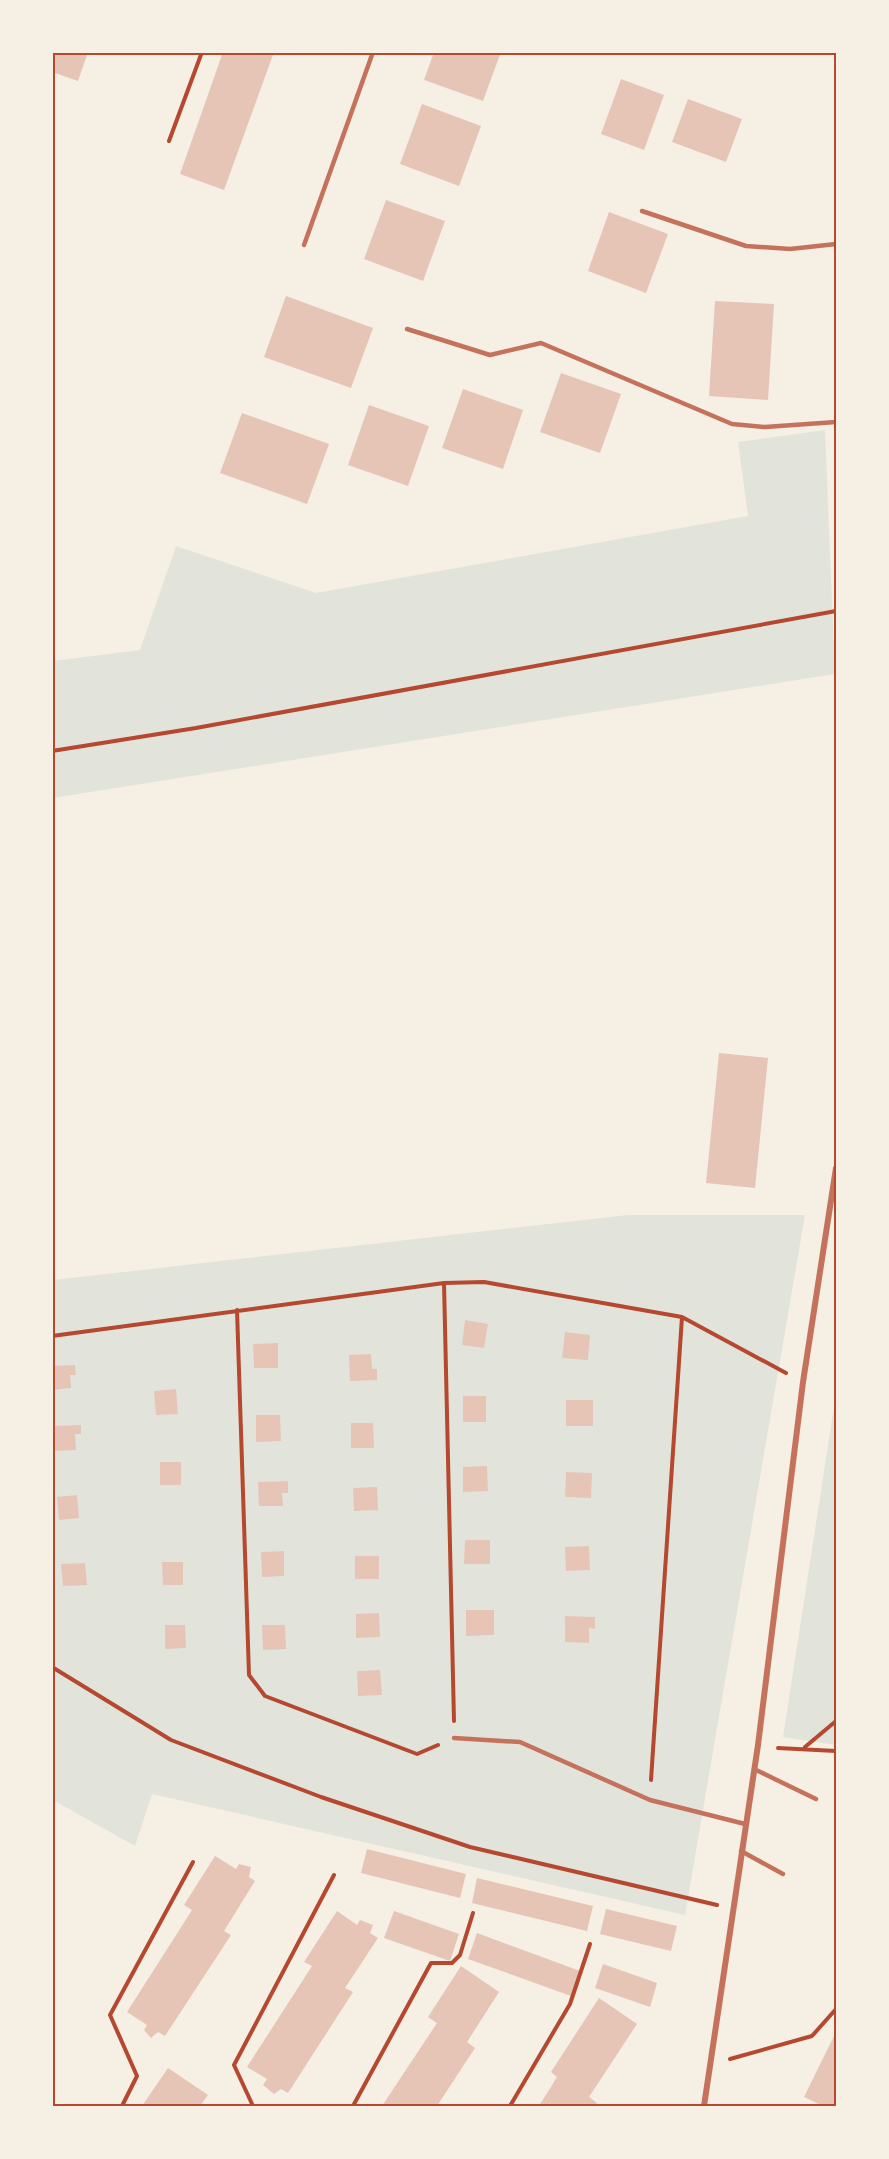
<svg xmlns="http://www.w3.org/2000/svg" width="889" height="2159" font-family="Bitter,serif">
  <rect width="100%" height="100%" fill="#f6efe4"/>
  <path fill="#e2e4dc" d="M825 430 835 674 53 798V661L140 650 176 546 316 593 748 516 738 442Z
    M628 1215H805L685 1915 152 1794 135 1846 53 1800V1280Z
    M836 1394V1745L783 1737Z"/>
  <path fill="#e6c5b7" d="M52 52H88L78 81 52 72Z
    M223 52H274L224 190 180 174Z
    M434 52H501L483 101 424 80Z
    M621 79 664 95 644 150 601 134Z
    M688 99 742 119 726 162 672 142Z
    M422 104 481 126 459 186 400 164Z
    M386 200 445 221 423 281 364 259Z
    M609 212 668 234 646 293 588 271Z
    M286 296 373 328 351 388 264 357Z
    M715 301 774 304 768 400 709 396Z
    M561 373 621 394 600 453 540 432Z
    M463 389 523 410 503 469 442 448Z
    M369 405 429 426 408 486 348 465Z
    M242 413 329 444 307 504 220 473Z
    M719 1053 768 1058 755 1188 706 1183Z
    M465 1320 488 1324 484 1348 462 1345Z
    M565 1332 590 1335 588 1360 562 1358Z
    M278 1343V1368H254L253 1344Z
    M371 1354 372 1369H377V1380L350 1381 349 1355Z
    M75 1365 76 1375H70L71 1388 52 1390V1366Z
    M176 1389 178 1414 156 1415 154 1391Z
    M463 1396H486V1422H463Z
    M566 1400H593V1426H566Z
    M256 1415H280L281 1441 256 1442Z
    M351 1423H373L374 1448H351Z
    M81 1425V1434H75L76 1450 53 1451 52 1426Z
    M160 1462H181V1485H160Z
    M487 1466 488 1491 463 1492V1467Z
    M566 1472 592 1473 591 1498 565 1497Z
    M288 1481V1493H282L283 1506H259L258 1482Z
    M377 1487 378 1510 354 1511 353 1488Z
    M77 1495 79 1518 59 1520 57 1497Z
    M465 1540H490V1564H464Z
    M589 1546 590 1570 566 1571 565 1547Z
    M284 1551V1576L262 1577 261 1552Z
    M355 1556H379V1579H355Z
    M162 1562H183V1585H163Z
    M85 1563 87 1585 63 1586 61 1564Z
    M466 1610H494V1635L466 1636Z
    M379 1613 380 1637 356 1638V1614Z
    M565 1616 595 1617V1629L589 1628V1643L565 1642Z
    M165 1625H185L186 1648 165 1649Z
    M262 1625H285L286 1649 263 1650Z
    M380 1670 382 1695 358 1696 357 1671Z
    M367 1849 466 1874 460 1898 361 1873Z
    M215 1856 236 1869 239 1864 251 1867 249 1877 255 1881 224 1931 231 1935 165 2036 158 2032 151 2038 144 2030 147 2025 127 2012 192 1910 184 1905Z
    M477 1878 593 1906 587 1931 472 1903Z
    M606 1909 677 1926 671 1951 600 1934Z
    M337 1911 357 1925 360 1920 373 1925 370 1933 378 1938 345 1988 353 1992 288 2093 281 2089 274 2094 263 2085 267 2079 247 2067 312 1966 304 1962Z
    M394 1911 459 1934 450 1961 384 1938Z
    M477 1933 580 1971 571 1996 468 1959Z
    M603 1964 657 1983 650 2007 595 1988Z
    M461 1966 499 1992 467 2042 475 2048 437 2106H382L437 2023 428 2017Z
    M599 1998 637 2024 589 2097 597 2103 595 2106H539L557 2077 551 2072Z
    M836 2032V2106H823L804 2097Z
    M168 2068 208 2095 200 2106H142Z"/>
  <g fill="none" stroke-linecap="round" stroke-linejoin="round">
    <path stroke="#b5482f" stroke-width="4" d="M169 141 202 52
      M52 751 196 728 836 611
      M444 1283 454 1721
      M237 1310 249 1675 265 1696 417 1754 438 1745
      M52 1336 444 1283 484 1282 682 1317 786 1373
      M52 1667 171 1740 321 1797 470 1847 717 1905
      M805 1747 836 1721
      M778 1748 836 1751
      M651 1780 682 1317
      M730 2059 812 2036 836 2009
      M122 2106 137 2076 110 2015 193 1862
      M253 2106 234 2065 334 1875
      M353 2106 431 1963H452L460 1955 473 1913
      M510 2106 570 2004 590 1944"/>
    <path stroke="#c5725c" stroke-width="4.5" d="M642 211 746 246 790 249 836 244
      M304 245 373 52
      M407 329 490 355 541 343 732 424 765 427 836 422
      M454 1738 520 1742 650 1800 745 1824
      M754 1769 816 1799
      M741 1851 783 1874"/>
    <path stroke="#c5725c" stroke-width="6" d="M704 2106 758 1745 803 1382 836 1168"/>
  </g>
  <rect width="889" height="2159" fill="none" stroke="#f6efe4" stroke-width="108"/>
  <rect x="54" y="54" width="781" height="2051" fill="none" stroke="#b5482f" stroke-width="2"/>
</svg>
